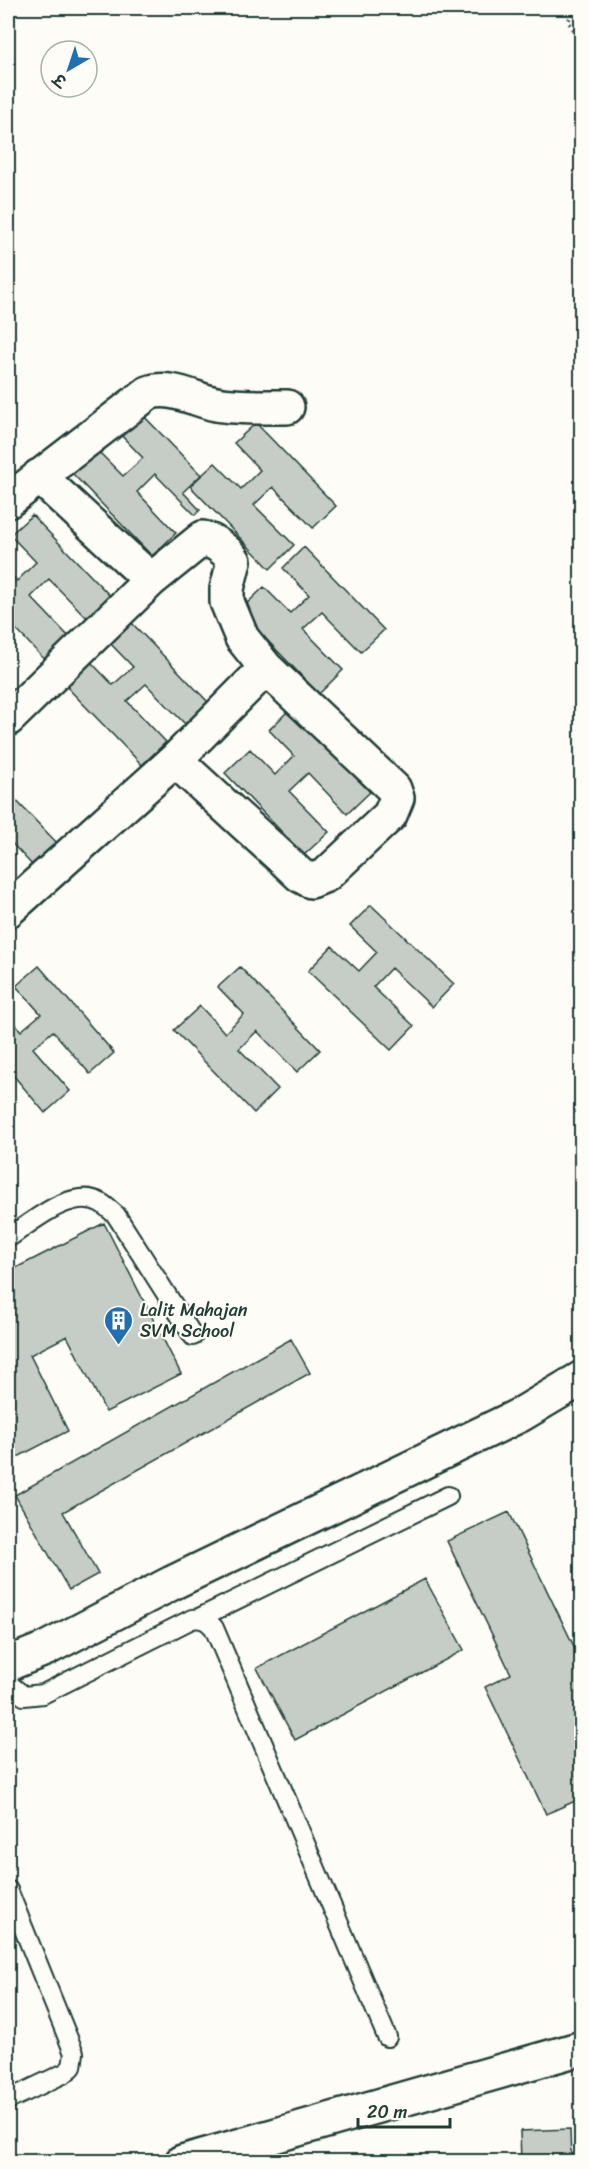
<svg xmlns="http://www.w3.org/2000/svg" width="589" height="2169" font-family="Sriracha,'Playpen Sans Deva',sans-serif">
  <rect width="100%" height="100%" fill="#fdfcf7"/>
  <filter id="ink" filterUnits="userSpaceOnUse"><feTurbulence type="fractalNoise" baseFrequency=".0167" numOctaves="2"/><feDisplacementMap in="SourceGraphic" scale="12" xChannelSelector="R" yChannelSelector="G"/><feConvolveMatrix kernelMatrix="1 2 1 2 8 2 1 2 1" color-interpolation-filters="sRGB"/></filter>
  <g filter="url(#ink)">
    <path fill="#c6cdc7" stroke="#1f3d34" stroke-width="1.5" d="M138 410 201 475 183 492 200 510 195 515 155 474 137 492 176 533 152 556 73 474 97 450 123 476 143 458 117 431Z
      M256 423 336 506 313 528 273 487 254 505 294 545 270 569 190 486 215 463 241 489 260 470 234 443Z
      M32 515 112 598 89 620 49 579 31 597 70 638 46 661 8 621V571L17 581 36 562 10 535Z
      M304 547 384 630 361 652 322 612 303 629 343 670 319 694 239 611 264 587 290 613 309 595 283 568Z
      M128 619 208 702 185 724 146 684 127 701 166 742 142 765 63 683 88 659 113 685 133 667 107 640Z
      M290 709 370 792 347 814 308 773 289 791 329 832 304 855 225 773 250 749 275 775 294 756 269 730Z
      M8 792 57 843 33 866 8 839Z
      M371 905 454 984 432 1007 391 968 373 987 414 1026 391 1050 308 971 332 946 359 971 377 952 350 926Z
      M39 966 114 1053 90 1074 53 1031 33 1048 70 1091 45 1113 8 1069V1016L21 1031 41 1014 16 986Z
      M240 967 320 1050 297 1072 257 1031 239 1049 278 1089 254 1113 174 1030 200 1006 225 1033 244 1014 218 987Z
      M104 1223 181 1374 106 1412 67 1336 30 1355 68 1431 8 1462V1272Z
      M291 1339 310 1373 63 1512 98 1574 69 1590 15 1495Z
      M509 1512 582 1663V1798L546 1814 485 1687 511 1674 447 1541Z
      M425 1579 464 1650 295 1740 257 1668Z
      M570 2129 571 2162H521L520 2131Z"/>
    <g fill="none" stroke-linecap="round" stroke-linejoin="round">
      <defs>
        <path id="lane" d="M8 1238C31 1223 72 1186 101 1203 106 1206 111 1211 116 1215L193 1336
          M199 1618 448 1496
          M8 1680 11 1686 24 1696 43 1694 192 1619C202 1617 207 1620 214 1628L387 2037
          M8 1890 74 2053 72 2067 65 2073 8 2100"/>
        <path id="street" d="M39 476 151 580
          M8 501 148 393C171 385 193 399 216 404 239 408 263 407 287 407
          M8 719 151 580 203 538C214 541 227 550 234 561L227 589V602L242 638 266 668 394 789 397 798 390 815 326 875 311 881 300 875 283 859 175 760
          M8 910 175 760 266 668
          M8 1664 45 1649 172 1583 520 1415 582 1378
          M182 2162 582 2048"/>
      </defs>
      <use href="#lane" stroke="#1f3d34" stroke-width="22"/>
      <use href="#street" stroke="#1f3d34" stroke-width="38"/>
      <path stroke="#1f3d34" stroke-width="4" stroke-dasharray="1.5 4.5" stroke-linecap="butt" d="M576 8 568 21 582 42"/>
      <use href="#lane" stroke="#fdfcf7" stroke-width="18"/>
      <use href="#street" stroke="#fdfcf7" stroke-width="33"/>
    </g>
  </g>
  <defs>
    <symbol id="building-pin" viewBox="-11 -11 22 30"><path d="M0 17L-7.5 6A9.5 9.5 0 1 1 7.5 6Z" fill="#1f6fb2" stroke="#fdfcf7"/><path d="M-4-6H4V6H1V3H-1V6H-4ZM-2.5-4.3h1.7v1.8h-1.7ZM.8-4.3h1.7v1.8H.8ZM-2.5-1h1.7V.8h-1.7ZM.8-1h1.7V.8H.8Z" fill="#fff"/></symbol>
  </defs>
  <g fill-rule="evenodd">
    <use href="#building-pin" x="102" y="1304" width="33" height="45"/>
  </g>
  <g text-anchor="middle" stroke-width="4.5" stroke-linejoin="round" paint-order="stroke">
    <g font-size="18" fill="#1f3d34" stroke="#fdfcf7" text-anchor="start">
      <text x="140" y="1316">Lalit Mahajan<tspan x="140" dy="21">SVM School</tspan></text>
    </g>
  </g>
  <rect width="589" height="2169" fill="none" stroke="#fdfcf7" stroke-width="30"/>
  <rect x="15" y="15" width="559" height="2139" fill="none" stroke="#1f3d34" stroke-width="2" filter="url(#ink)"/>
  <g transform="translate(69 69) rotate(219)"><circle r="28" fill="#fdfcf7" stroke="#a4b0a9" stroke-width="1.5"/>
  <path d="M0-4.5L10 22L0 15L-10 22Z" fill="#1f6fb2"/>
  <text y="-9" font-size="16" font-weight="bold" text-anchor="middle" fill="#1f3d34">उ</text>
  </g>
  <path d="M358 2118v9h92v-9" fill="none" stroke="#1f3d34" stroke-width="3"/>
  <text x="367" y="2118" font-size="18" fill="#1f3d34" stroke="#fdfcf7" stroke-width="4.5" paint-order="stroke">20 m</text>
</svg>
